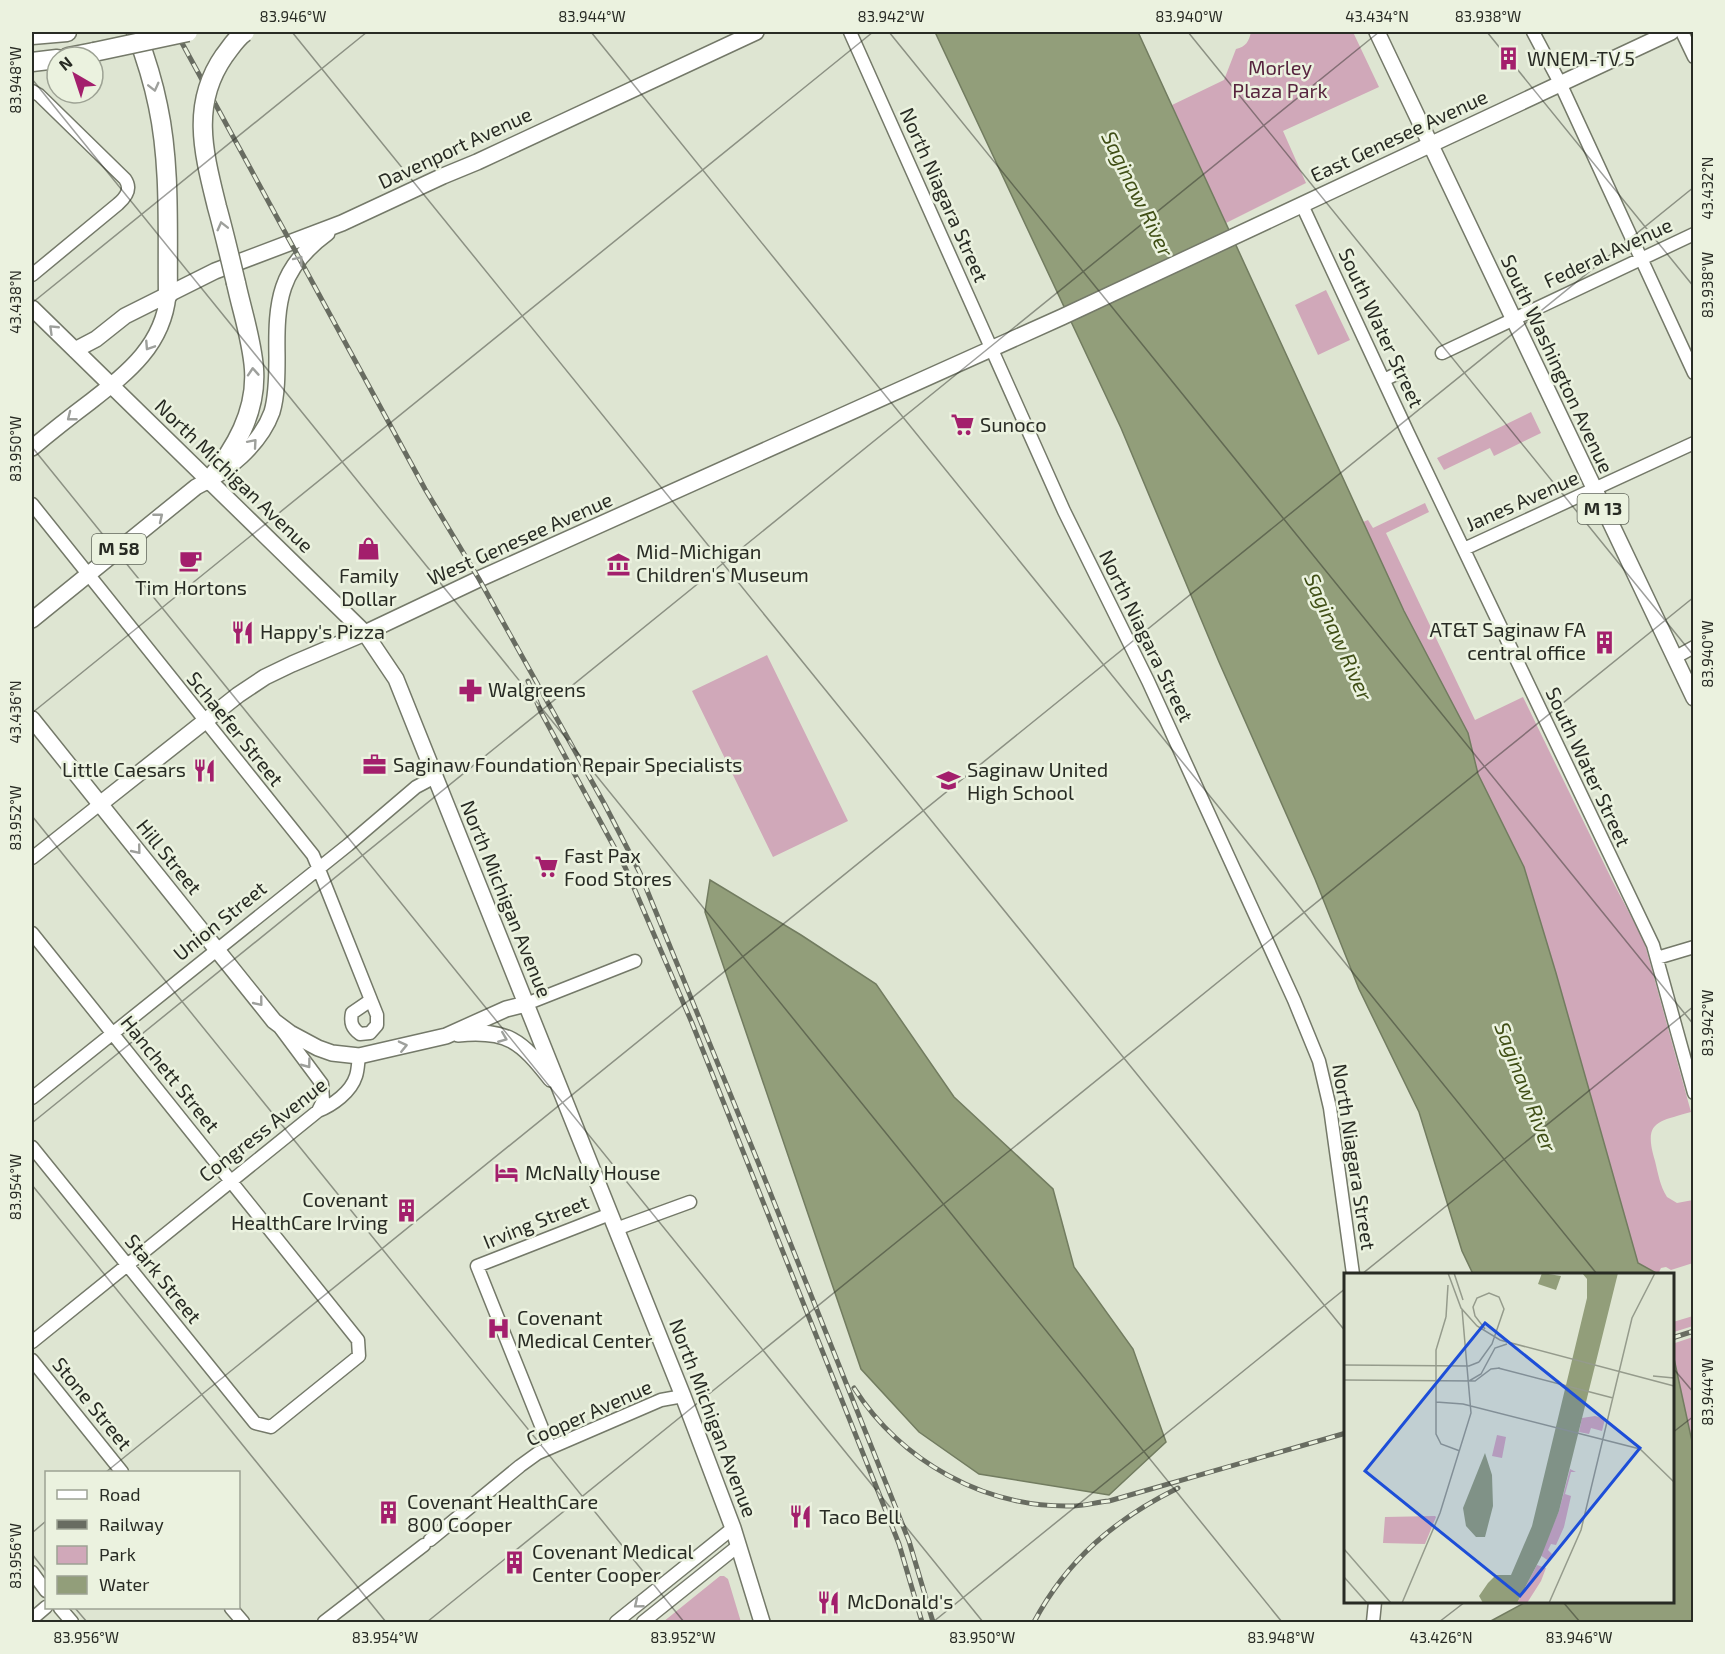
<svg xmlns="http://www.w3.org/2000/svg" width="1725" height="1654" font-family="'Exo 2',sans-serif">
  <rect width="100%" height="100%" fill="#dee5d2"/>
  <path fill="#d0a8b9" d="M1251 32H1353L1379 87 1283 131 1306 183 1226 223 1172 105 1224 80 1236 49C1246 47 1249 41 1251 32Z
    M1326 290 1350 340 1318 355 1295 305Z
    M1531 412 1541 433 1494 456 1490 448 1444 470 1437 458Z
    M1425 503 1429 512 1386 533 1475 720 1523 697 1612 880 1644 941 1691 1112C1657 1122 1643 1121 1655 1161 1658 1173 1660 1186 1667 1197L1677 1203 1693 1200V1263L1671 1270 1666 1267 1661 1268 1658 1274 1638 1263 1556 973 1524 867 1478 774 1468 733 1404 611 1363 522 1368 520 1373 528Z
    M767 655 848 821 773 857 692 691Z
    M1693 1316V1326L1674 1332 1673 1322Z
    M1693 1337V1446L1673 1355 1672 1344Z
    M720 1576H724L728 1579 741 1622H663Z"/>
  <path fill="#929e7a" stroke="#727c60" stroke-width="1.5" d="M935 32H1138L1404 611 1468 733 1478 774 1524 867 1556 973 1638 1263 1658 1274H1473L1462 1251 1419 1112 1359 989 1315 879 1219 662 1121 428Z
    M710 880 801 935 876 984 954 1097 1053 1189 1074 1267 1133 1349 1166 1442 1109 1495 979 1474 919 1432 861 1369 705 912Z
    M1673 1354 1693 1446V1622H1489L1526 1602H1672Z"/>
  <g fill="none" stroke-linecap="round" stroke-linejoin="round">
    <defs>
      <path id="minor" d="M850 32 1064 511 1148 681 1294 1000 1319 1061 1330 1108 1353 1274
        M1533 32 1560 83 1694 373
        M1682 32 1694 57
        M32 91 39 95 125 179C132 189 126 197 118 204L32 275
        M1302 205 1408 433 1653 945 1694 1093
        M1442 353 1694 234
        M1384 380 1398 373
        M32 504 313 855 318 867 371 1000 377 1015V1025L370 1033 360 1034C352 1028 350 1023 352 1013L371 1000
        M1464 549 1694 443
        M1674 658 1694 647
        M32 858 100 804
        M32 933 358 1340 359 1356 271 1427 255 1423 32 1147
        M1657 958 1694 947
        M526 1004 635 961
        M281 1029 322 1084 323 1101 318 1111
        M32 1098 348 845 416 787 435 777
        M616 1229 690 1202
        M32 1342 318 1111C333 1105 351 1092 356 1076 358 1070 358 1063 359 1056
        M32 1360 122 1472
        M550 1448 477 1266 610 1214
        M430 1540 520 1466 538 1453 661 1400 683 1396
        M32 1572 46 1591
        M60 1608 72 1622
        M231 1608 243 1622
        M32 1619 46 1607
        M324 1622 424 1545
        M616 1622 733 1528
        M643 1622 738 1546
        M1373 1622 1375 1602"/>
      <path id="major" d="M1377 32 1694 698
        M32 308 365 633 396 679 683 1396 733 1528 762 1622
        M75 350 96 339 125 316 215 271 342 223 443 176 477 162 756 32
        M32 448C51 432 70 417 90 402 127 373 163 346 168 295
        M32 620 196 487C227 472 260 445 272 412 277 395 277 374 277 357 276 301 279 268 327 233
        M32 719 274 1021 290 1033 318 1048 332 1053 359 1056 446 1036 506 1009 526 1004
        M100 804 238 695 265 677 292 664 365 633 479 579 1062 317 1671 32
        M458 1034C508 1029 521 1041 551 1079"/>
      <path id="highway" d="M136 32C145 56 153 81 158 106 171 167 167 233 168 295
        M32 35 67 32
        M68 57 94 52
        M32 62 57 59
        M209 481C235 449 257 412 254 369 252 340 242 311 236 283"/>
    </defs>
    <use href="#minor" stroke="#747969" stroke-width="15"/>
    <use href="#major" stroke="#747969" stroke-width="18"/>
    <use href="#highway" stroke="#747969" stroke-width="21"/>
    <use href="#minor" stroke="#fff" stroke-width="12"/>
    <use href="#major" stroke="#fff" stroke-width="15"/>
    <use href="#highway" stroke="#fff" stroke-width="18"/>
    <defs>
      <path id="rail" d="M176 32 425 489 479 579 605 805 640 873 758 1162 909 1541 933 1622
        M528 681 541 712 625 867 692 1023 899 1544 922 1622
        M1672 1338 1694 1331
        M854 1388C901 1461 984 1508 1072 1506 1084 1506 1097 1502 1109 1501L1346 1433
        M1034 1622C1067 1560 1115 1519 1178 1488"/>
    </defs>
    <use href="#rail" stroke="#686c61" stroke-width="5"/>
    <use href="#rail" stroke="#ebf2df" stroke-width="3" stroke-dasharray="9" stroke-linecap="butt"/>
    <defs>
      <path id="highway-bridge" d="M94 52 188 32
        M236 283C230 258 224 232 217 207 204 154 190 105 224 56 231 47 236 38 245 32"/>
    </defs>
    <use href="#highway-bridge" stroke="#747969" stroke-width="21" stroke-linecap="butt"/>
    <use href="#highway-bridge" stroke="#fff" stroke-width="18"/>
  </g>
  <defs><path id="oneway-chevron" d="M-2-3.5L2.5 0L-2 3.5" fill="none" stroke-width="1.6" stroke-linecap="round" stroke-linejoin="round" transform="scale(1.5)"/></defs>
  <g stroke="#9ea09c">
    <use href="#oneway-chevron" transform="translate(154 87) rotate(76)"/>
    <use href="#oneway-chevron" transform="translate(222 226) rotate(-104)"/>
    <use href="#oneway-chevron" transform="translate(299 260) rotate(-52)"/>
    <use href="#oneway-chevron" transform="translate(53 329) rotate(-136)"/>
    <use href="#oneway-chevron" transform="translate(149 346) rotate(123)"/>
    <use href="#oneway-chevron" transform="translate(253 372) rotate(-94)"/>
    <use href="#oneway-chevron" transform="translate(71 417) rotate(142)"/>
    <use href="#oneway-chevron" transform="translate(253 443) rotate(-49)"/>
    <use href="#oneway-chevron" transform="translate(159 517) rotate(-39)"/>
    <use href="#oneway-chevron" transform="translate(137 850) rotate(51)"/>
    <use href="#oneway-chevron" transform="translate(259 1002) rotate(51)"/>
    <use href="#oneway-chevron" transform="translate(503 1038) rotate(22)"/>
    <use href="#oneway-chevron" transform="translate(403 1046) rotate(-13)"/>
    <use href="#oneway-chevron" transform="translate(307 1064) rotate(53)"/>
    <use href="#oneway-chevron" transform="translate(638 1604) rotate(141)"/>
  </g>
  <path fill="none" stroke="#282b24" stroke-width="1.5" stroke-opacity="0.45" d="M292 32 1346 1332M591 32 1597 1274M889 32 1694 1025M1188 32 1694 656M1487 32 1694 287M32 79 1282 1622M32 303 367 32M32 447 983 1622M32 713 873 32M32 816 684 1622M32 1123 1379 32M32 1185 386 1622M1362 1274 1694 1006M1672 1367 1694 1393M1672 1433 1694 1416M106 1472 1694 187M32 1533 46 1521M32 1554 46 1572M1563 1602 1580 1622M75 1608 87 1622M427 1622 1694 597M933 1622 1346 1288M1439 1622 1465 1602"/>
  <defs>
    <symbol id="building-bare" viewBox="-9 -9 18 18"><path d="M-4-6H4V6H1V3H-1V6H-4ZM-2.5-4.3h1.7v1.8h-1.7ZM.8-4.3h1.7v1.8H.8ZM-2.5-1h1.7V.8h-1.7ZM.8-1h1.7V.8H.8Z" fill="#a31f6c" stroke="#ebf2df" stroke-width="2.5" paint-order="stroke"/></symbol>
    <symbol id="supermarket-bare" viewBox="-9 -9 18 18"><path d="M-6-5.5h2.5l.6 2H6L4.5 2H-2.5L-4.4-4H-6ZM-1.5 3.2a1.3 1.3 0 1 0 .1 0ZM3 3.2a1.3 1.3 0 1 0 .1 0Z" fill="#a31f6c" stroke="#ebf2df" stroke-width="2.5" paint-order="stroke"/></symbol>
    <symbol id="shop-bare" viewBox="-9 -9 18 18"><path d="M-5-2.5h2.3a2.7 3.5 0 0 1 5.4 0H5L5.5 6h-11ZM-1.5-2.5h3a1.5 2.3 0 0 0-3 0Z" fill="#a31f6c" stroke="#ebf2df" stroke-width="2.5" paint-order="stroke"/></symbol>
    <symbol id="cafe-bare" viewBox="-9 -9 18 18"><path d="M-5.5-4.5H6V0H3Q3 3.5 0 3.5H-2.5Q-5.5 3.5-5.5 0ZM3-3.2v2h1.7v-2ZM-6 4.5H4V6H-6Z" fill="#a31f6c" stroke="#ebf2df" stroke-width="2.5" paint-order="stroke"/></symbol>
    <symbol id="museum-bare" viewBox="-9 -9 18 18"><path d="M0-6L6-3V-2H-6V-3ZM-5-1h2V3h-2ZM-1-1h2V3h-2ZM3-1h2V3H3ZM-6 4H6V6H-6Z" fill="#a31f6c" stroke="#ebf2df" stroke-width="2.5" paint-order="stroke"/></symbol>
    <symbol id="restaurant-bare" viewBox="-9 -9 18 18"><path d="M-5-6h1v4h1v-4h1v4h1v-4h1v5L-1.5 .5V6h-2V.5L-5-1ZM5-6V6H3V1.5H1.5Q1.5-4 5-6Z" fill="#a31f6c" stroke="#ebf2df" stroke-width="2.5" paint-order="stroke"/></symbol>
    <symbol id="pharmacy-bare" viewBox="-9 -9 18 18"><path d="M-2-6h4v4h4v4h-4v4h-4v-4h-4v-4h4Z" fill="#a31f6c" stroke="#ebf2df" stroke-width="2.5" paint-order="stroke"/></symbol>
    <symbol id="office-bare" viewBox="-9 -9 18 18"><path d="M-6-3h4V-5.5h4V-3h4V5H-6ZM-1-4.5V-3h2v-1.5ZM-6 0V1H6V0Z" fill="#a31f6c" stroke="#ebf2df" stroke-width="2.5" paint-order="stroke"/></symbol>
    <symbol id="school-bare" viewBox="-9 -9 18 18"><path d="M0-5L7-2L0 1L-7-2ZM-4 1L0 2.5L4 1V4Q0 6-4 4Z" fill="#a31f6c" stroke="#ebf2df" stroke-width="2.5" paint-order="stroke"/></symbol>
    <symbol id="hotel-bare" viewBox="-9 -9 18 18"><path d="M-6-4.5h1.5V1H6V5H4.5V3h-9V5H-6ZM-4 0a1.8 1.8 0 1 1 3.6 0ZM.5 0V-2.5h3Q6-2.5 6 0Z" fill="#a31f6c" stroke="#ebf2df" stroke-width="2.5" paint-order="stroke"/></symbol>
    <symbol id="hospital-bare" viewBox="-9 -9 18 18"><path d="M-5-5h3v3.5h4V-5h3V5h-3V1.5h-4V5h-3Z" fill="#a31f6c" stroke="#ebf2df" stroke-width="2.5" paint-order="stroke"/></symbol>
  </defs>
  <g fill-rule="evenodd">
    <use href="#building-bare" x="1492" y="42" width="33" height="33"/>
    <use href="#supermarket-bare" x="946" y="408" width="33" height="33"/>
    <use href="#shop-bare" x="352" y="532" width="33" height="33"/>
    <use href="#cafe-bare" x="174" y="544" width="33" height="33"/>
    <use href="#museum-bare" x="602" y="548" width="33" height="33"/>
    <use href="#restaurant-bare" x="226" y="616" width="33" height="33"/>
    <use href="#building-bare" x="1588" y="626" width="33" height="33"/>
    <use href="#pharmacy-bare" x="454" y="674" width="33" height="33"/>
    <use href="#office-bare" x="358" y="748" width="33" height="33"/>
    <use href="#restaurant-bare" x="188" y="754" width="33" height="33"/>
    <use href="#school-bare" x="932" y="764" width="33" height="33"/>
    <use href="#supermarket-bare" x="530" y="850" width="33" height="33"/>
    <use href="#hotel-bare" x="490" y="1156" width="33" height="33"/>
    <use href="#building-bare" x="390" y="1194" width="33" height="33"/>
    <use href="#hospital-bare" x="482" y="1312" width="33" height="33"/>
    <use href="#building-bare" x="372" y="1496" width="33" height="33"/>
    <use href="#restaurant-bare" x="784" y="1500" width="33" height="33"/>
    <use href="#building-bare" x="498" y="1546" width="33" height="33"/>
    <use href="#restaurant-bare" x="812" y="1586" width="33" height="33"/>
  </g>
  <g text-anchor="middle" stroke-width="5" stroke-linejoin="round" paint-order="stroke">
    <g fill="#ebf2df" stroke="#62675c" stroke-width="1.5">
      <rect x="1577.5" y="494" width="51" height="30" rx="4.5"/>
      <rect x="92" y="534" width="54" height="30" rx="4.5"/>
    </g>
    <g font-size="18" font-weight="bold" fill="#282b24">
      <text x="1603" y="515">M 13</text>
      <text x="119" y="555">M 58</text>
    </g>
    <g font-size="20" fill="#282b24" stroke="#ebf2df" text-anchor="start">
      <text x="1527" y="66">WNEM-TV 5</text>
      <text x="980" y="432">Sunoco</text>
      <text x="636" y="559">Mid-Michigan<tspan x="636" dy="23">Children's Museum</tspan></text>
      <text x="369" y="583" text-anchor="middle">Family<tspan x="369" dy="23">Dollar</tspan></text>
      <text x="191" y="595" text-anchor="middle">Tim Hortons</text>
      <text x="1586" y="637" text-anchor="end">AT&amp;T Saginaw FA<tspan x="1586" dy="23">central office</tspan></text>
      <text x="260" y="639">Happy's Pizza</text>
      <text x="488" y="697">Walgreens</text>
      <text x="393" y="772">Saginaw Foundation Repair Specialists</text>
      <text x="186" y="777" text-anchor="end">Little Caesars</text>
      <text x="967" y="777">Saginaw United<tspan x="967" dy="23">High School</tspan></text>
      <text x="564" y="863">Fast Pax<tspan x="564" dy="23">Food Stores</tspan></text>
      <text x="525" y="1180">McNally House</text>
      <text x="388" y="1207" text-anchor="end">Covenant<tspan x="388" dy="23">HealthCare Irving</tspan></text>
      <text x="517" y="1325">Covenant<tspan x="517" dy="23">Medical Center</tspan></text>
      <text x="407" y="1509">Covenant HealthCare<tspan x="407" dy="23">800 Cooper</tspan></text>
      <text x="819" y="1524">Taco Bell</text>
      <text x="532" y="1559">Covenant Medical<tspan x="532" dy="23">Center Cooper</tspan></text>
      <text x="847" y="1609">McDonald's</text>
    </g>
    <g font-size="20" fill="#57243e" stroke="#ebf2df">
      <text x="1280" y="75">Morley<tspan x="1280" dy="23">Plaza Park</tspan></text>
    </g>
    <g font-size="20" fill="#282b24" stroke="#ebf2df">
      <text transform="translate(1399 136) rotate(-25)" y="7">East Genesee Avenue</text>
      <text transform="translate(455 148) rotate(-25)" y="7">Davenport Avenue</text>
      <text transform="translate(944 195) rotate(66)" y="7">North Niagara Street</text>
      <text transform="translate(1608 253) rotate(-25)" y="7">Federal Avenue</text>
      <text transform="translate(1381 328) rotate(65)" y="7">South Water Street</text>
      <text transform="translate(1557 364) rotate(65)" y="7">South Washington Avenue</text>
      <text transform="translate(234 476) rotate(44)" y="7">North Michigan Avenue</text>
      <text transform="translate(1522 501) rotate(-24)" y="7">Janes Avenue</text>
      <text transform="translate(520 539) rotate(-24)" y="7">West Genesee Avenue</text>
      <text transform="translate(1146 636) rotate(64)" y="7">North Niagara Street</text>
      <text transform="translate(235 729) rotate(51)" y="7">Schaefer Street</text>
      <text transform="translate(1588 767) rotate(65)" y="7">South Water Street</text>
      <text transform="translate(169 857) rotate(51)" y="7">Hill Street</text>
      <text transform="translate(506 899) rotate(68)" y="7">North Michigan Avenue</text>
      <text transform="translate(220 921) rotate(-39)" y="7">Union Street</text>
      <text transform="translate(170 1074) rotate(51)" y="7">Hanchett Street</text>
      <text transform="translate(263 1130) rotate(-38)" y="7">Congress Avenue</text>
      <text transform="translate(1354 1157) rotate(81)" y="7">North Niagara Street</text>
      <text transform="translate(536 1222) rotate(-22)" y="7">Irving Street</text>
      <text transform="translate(163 1279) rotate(51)" y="7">Stark Street</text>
      <text transform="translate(92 1404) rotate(51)" y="7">Stone Street</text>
      <text transform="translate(589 1413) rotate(-24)" y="7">Cooper Avenue</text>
      <text transform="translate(713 1418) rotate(69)" y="7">North Michigan Avenue</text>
    </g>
    <g font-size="21" font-style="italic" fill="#3f4e15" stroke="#ebf2df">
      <text transform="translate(1137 194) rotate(64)" y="7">Saginaw River</text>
      <text transform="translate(1338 637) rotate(66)" y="7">Saginaw River</text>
      <text transform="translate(1525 1087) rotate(69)" y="7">Saginaw River</text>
    </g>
  </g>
  <g transform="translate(1344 1273)">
    <rect width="330" height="330" fill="#dee5d2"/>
    <path d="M251 143 261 146 258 158 247 155 245 161 235 159 238 145ZM153 162 162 164 158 185 148 183ZM226 196 232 199H227L221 221 227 223 220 254 212 272 207 271 204 277 208 281 205 288 196 282 215 238ZM41 244 91 243 92 244 81 271 39 270ZM193 292 202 295 197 308 183 330H173Z" fill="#d0a8b9"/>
    <path d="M198 0 217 3 212 17 194 11ZM238 0H274L215 238 197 284 173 330H139L135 323 144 310 152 302H167L188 253 243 25V6ZM141 180 148 202 149 233 141 264H132L122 253 119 235Z" fill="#929e7a"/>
    <path fill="none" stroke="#959b8c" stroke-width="1.5" d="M104 0 117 35 133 53 156 67 330 113M110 0 119 27M102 44 92 77V161L97 171 116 178M102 44 104 12M135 89 148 71 160 36 155 24 145 20 133 25 129 34 131 43 141 56M0 92 125 93 135 89M154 95 269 125M309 103 330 105M0 107 131 108 147 96 156 95M125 108 137 101 151 75 163 71M92 129 119 131 296 176 330 209M0 276 47 330M0 304 23 330M58 330 96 240 127 140 118 36M205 330 237 257 288 45 311 0"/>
    <path fill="#1d4ed8" fill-opacity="0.15" stroke="#1d4ed8" stroke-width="3" d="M141 50 296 175 176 323 21 198Z"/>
    <rect width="330" height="330" fill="none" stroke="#282b24" stroke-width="3"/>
  </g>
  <rect width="1725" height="1654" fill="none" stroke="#ebf2df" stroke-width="66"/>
  <rect x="45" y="1471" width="195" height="138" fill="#ebf2df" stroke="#9da294" stroke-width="1.5"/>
  <rect x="57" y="1490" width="30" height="9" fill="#ffffff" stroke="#9da294" stroke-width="1.5"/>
  <text x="99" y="1501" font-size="18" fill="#282b24">Road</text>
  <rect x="57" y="1520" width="30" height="9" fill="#686c61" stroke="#9da294" stroke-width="1.5"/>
  <text x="99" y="1531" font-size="18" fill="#282b24">Railway</text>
  <rect x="57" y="1546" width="30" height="18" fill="#d0a8b9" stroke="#9da294" stroke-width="1.5"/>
  <text x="99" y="1561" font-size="18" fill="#282b24">Park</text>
  <rect x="57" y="1576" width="30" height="18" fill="#929e7a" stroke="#9da294" stroke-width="1.5"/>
  <text x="99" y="1591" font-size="18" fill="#282b24">Water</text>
  <g transform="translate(75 75) rotate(321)"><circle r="28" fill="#ebf2df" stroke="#9da294" stroke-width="1.5"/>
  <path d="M0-4.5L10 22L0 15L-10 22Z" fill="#a31f6c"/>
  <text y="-9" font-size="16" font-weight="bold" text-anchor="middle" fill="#282b24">N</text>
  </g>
  <rect x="33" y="33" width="1659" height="1588" fill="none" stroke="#282b24" stroke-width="2"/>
  <g font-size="15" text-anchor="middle" fill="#282b24">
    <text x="293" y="22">83.946°W</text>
    <text x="592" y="22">83.944°W</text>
    <text x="891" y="22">83.942°W</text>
    <text x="1189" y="22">83.940°W</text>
    <text x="1377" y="22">43.434°N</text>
    <text x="1488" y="22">83.938°W</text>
    <text transform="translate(16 80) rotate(-90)" y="5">83.948°W</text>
    <text transform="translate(1708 188) rotate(-90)" y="5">43.432°N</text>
    <text transform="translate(1708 285) rotate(-90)" y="5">83.938°W</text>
    <text transform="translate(16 302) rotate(-90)" y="5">43.438°N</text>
    <text transform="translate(16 449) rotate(-90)" y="5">83.950°W</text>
    <text transform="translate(1708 654) rotate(-90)" y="5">83.940°W</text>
    <text transform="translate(16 712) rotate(-90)" y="5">43.436°N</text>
    <text transform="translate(16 818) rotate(-90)" y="5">83.952°W</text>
    <text transform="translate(1708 1023) rotate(-90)" y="5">83.942°W</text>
    <text transform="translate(16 1187) rotate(-90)" y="5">83.954°W</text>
    <text transform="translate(1708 1392) rotate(-90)" y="5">83.944°W</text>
    <text transform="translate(16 1556) rotate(-90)" y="5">83.956°W</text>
    <text x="86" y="1643">83.956°W</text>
    <text x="385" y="1643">83.954°W</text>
    <text x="683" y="1643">83.952°W</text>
    <text x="982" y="1643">83.950°W</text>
    <text x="1281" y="1643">83.948°W</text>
    <text x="1441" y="1643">43.426°N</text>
    <text x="1579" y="1643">83.946°W</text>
  </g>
</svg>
